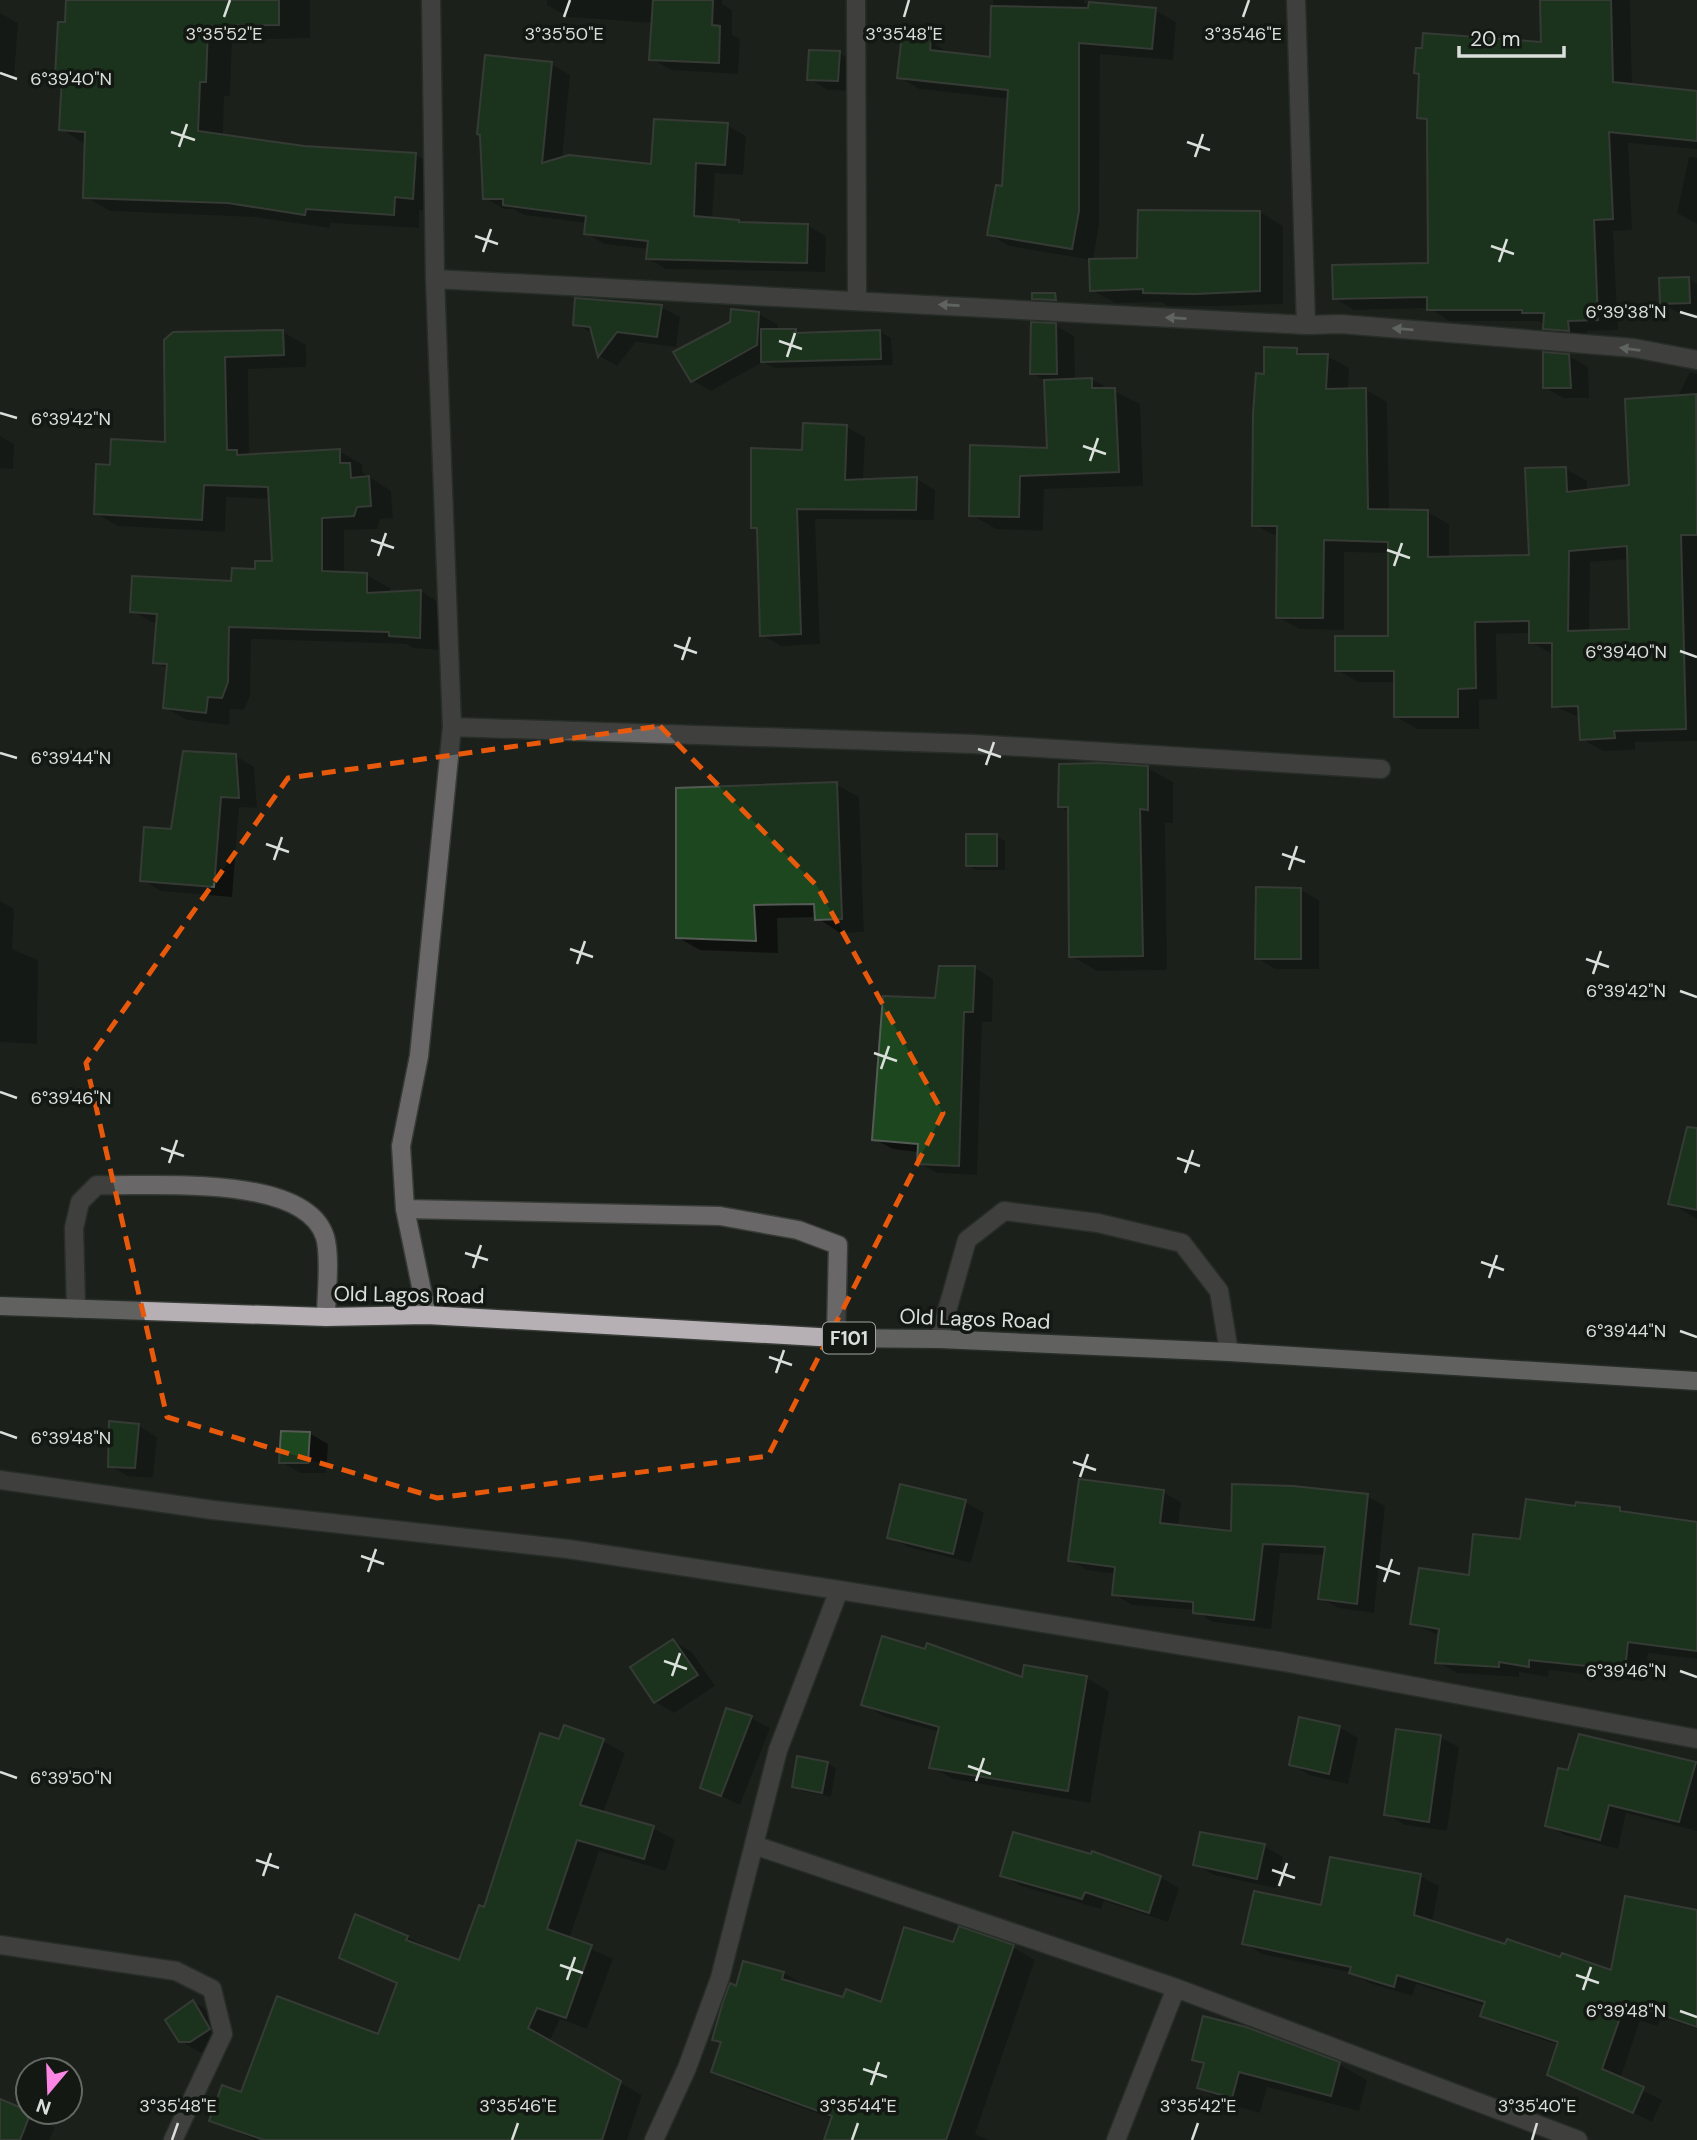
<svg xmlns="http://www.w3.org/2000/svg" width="1697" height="2140" font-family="'DM Sans',sans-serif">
  <rect width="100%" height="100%" fill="#1c211c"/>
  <path fill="#0007" fill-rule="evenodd" d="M68 0H310V38L232 40 230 96H224L223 137 304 148 416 155 440 169 438 212 419 210V228L330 223V228L254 217 110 211 85 197V144L61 129 63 79 57 75Z
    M547 0H722V4L732 10V35L740 39 738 74 671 70 651 59 653 23 568 17 547 5Z
    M993 0H1084V3L1155 10 1176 22 1173 60 1100 54 1099 224 1093 261 1139 260 1260 212 1283 226V304L1219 306H1168L1161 302 1115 303 1092 290 1091 260 1009 246 989 234 1004 188 1009 99 919 89 899 77 930 40 951 55 992 59Z
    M1542 0H1630L1632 86 1697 93V149L1628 143 1632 230 1613 231 1618 330 1587 331 1588 341 1565 340 1539 321H1449L1429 308 1354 310 1334 298 1430 265 1429 123 1418 117 1421 75 1416 72 1543 44Z
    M0 13 18 23 14 77 0 76Z
    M839 53 858 64 857 91 828 90 809 79Z
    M551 64 570 75 562 159 653 166 727 125 746 136 743 175 715 173 712 219 744 224 807 225 826 236 825 272 666 269 648 259 649 249 604 244 586 233 587 223 524 215 513 209H504L485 198Z
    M1689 157 1697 158V224L1677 213Z
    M1689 279 1697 284V313L1680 314 1662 303Z
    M661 307 680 317 676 347 636 342 617 366 599 356 594 334 575 324Z
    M759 314 778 325 777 330H796L802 334 879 331 891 338 893 365 774 368 763 362 711 391 692 380Z
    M1055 325 1074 336 1075 380 1091 379 1140 404 1143 486 1044 489 1043 531 996 529 971 515 1049 449 1045 381 1032 373Z
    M283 332 306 345V367L248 369 249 456 339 451 362 464V472L391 491 393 518 380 519 377 529 344 530V574L367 575 390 588V593L421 591 443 605 442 650 413 648 406 644 251 639 250 696 244 710 230 709 229 725 187 720 164 707 168 669 155 662 158 625 132 611 233 583 274 563 270 499 226 497 225 532 118 526 95 513 112 467 167 444 166 340Z
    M1297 350 1307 356H1327L1349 368 1348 390 1365 389 1387 402 1389 511 1428 512 1449 524V558L1531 557 1566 469 1587 481V491L1631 487 1690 372 1697 374V741L1635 742V750L1603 751 1582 739 1581 718 1554 706V655L1530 642V633L1496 634 1497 699 1479 700V729H1417L1395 716 1396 682H1358L1337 670 1389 638V553L1344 552V630L1299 629 1278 617 1279 537 1254 525 1265 376ZM1629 559 1631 631 1589 632 1590 562Z
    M1569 356 1588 367 1589 398H1563L1544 387Z
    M846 427 865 437 863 481 917 479 935 490 934 520 815 519 820 644 781 646 762 635 759 530 753 527 804 452Z
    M0 436 14 444 13 469 0 468Z
    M236 756 254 767 257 808 239 807 232 897 161 891 142 880 172 831Z
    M1148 768 1173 782V823H1165L1167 970 1097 971 1071 956 1069 812 1059 806Z
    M836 784 859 797 864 932 840 933 816 917 777 918 778 953 700 950 677 937Z
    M996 836 1005 841V870H976L967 865Z
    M1301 890 1319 900V969H1275L1257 958Z
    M0 901 14 909 12 949 38 960 37 1044 0 1042Z
    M975 968 993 979 992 1022H982L977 1175 937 1173 919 1163V1152L893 1149 874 1139 937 1000Z
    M1697 1166V1219L1670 1203Z
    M139 1426 157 1437 153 1478 128 1476 109 1466Z
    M309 1433 328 1444 326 1473H300L281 1462Z
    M1163 1492 1181 1502 1178 1527 1233 1533 1367 1496 1385 1506 1374 1613 1338 1608 1320 1598 1325 1555 1280 1553 1271 1629 1212 1622 1195 1610 1132 1605 1114 1594 1116 1574 1087 1570 1070 1560Z
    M965 1502 984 1513 971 1563 908 1547 889 1537Z
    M1577 1508H1620L1630 1514 1697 1523V1659L1648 1653 1644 1681 1549 1670 1548 1677 1519 1672V1677L1457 1673 1437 1662 1440 1636 1412 1623 1522 1541Z
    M673 1641 692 1652 715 1686 674 1713 655 1702Z
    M1026 1667 1087 1678 1109 1691 1090 1803 953 1779 931 1767 940 1732 885 1717 863 1704 1024 1680Z
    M751 1718 770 1728 740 1805 702 1787Z
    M1339 1727 1358 1738 1348 1784 1309 1775 1291 1764Z
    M1580 1736 1697 1764V1831L1626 1813 1618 1849 1564 1835 1547 1825 1570 1773Z
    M1440 1737 1459 1747 1447 1831 1405 1825 1386 1814Z
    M603 1741 625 1753 603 1813 653 1828 675 1840 666 1871 599 1851 569 1939 613 1959 587 2029 560 2019 549 2042 642 2095 627 2140H255L212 2120 242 2094 379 2036 398 1985 341 1958 407 1937 460 1963 560 1742Z
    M827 1763 836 1768 831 1797 802 1791 794 1786Z
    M1264 1846 1283 1857 1276 1888 1214 1875 1195 1864Z
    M1002 1875 1160 1877 1179 1888 1168 1922 1104 1901 1101 1909 1021 1886Z
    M1420 1876 1439 1886 1432 1923 1506 1946 1612 1973 1697 1911V2029L1661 2017 1658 2026 1640 2021 1620 2079 1662 2100 1652 2122 1566 2081 1559 2045 1501 2026 1483 2015 1486 2006 1416 1984 1412 1996 1369 1983 1353 1973 1262 1954 1244 1943 1322 1907Z
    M954 1945 1013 1947 1035 1960 975 2134 990 2140H826L833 2119 736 2084 714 2071 723 2044 715 2039 745 1963 784 1973 806 1986 844 2000 883 2004Z
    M194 2002 212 2013 228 2040 209 2052H199L180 2041Z
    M1194 2059 1339 2064 1367 2080 1359 2111 1267 2087 1260 2113 1228 2104 1199 2088 1205 2066Z
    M5 2103 55 2127 49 2140H0V2114Z"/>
  <path fill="#1c471f" stroke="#545a54" stroke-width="2" fill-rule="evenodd" d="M66 0H279V25L208 26 206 82H200L198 131 304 146 416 153 413 199 395 197 394 215 306 209 305 215 228 203 83 198 85 132 59 130 62 77 55 76 58 22H65Z
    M653 0H713L712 25 720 26 719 63 649 60Z
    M1540 0H1611L1613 82 1697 91V141L1609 132 1613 219 1594 220 1598 320 1568 321 1569 331 1543 329 1544 313H1522V310H1427V297L1333 299 1332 265 1428 263 1427 119 1417 118 1419 74 1414 73 1416 48H1422L1423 33 1541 42Z
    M1089 2 1156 8 1152 49 1079 43V211L1072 249 987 235 996 185 1002 186 1008 90 897 78 902 35 931 38 930 50 990 57 991 6 1088 8Z
    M809 50 840 51 838 81 807 80Z
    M485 55 552 62 542 163 569 155 651 164 654 119 728 123 725 165 696 163 694 216 739 220V222L808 224 807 263 646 259 648 241 584 234 586 216 503 205V199H483L480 135 477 134Z
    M1138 210 1260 211V291L1195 294 1143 293V289L1090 291 1089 259 1137 258Z
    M1689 277 1690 303 1660 304 1659 278Z
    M1032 293H1055L1056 300 1032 299Z
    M575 298 662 305 657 337 617 332 598 357 590 327 573 325Z
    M731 309 759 312 757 345 691 382 673 352 730 322Z
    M1031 322 1056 323 1057 374H1030Z
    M761 329H796V333L880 330 881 359 761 362Z
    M283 330 284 355 225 357 227 450H237V455L340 449V463H350L351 478 369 476 371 506 357 507 354 516 322 518V571L367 573V593L421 590 420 638 389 636V632L229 627 228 682 222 698 208 697 206 713 163 708 167 664 153 663 157 614 130 612 132 576 231 581 232 568 255 569V561H272L268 487 204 485 202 520 94 514 96 464 110 465 111 439 165 442 164 340 173 332Z
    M1264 347 1297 348V354H1328L1326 389 1366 388 1368 509 1428 510V557L1529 555 1525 468 1566 467 1567 492 1629 485 1625 399 1696 394 1697 535H1681L1686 729 1614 731 1615 738 1580 740 1578 706 1552 707V643H1529V621L1475 622 1476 688 1458 689V717H1394V671H1335V636H1388V542L1324 540 1323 618H1276L1277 526H1252L1253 414 1256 373 1264 374ZM1627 546 1629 629 1568 631 1569 551Z
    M1543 352 1569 354 1571 388H1543Z
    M1092 378V388H1115L1119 472 1020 476 1019 517 969 516 970 445 1047 448 1044 380Z
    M803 423 847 425 845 480 917 477 916 510 797 509 801 634 760 636 757 528H751V448L802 450Z
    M183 751 236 754 239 798 221 797 214 887 140 881 144 827 171 829Z
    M1102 763 1148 766V810L1140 809 1143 956 1069 957 1068 807H1058L1059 764Z
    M837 782 842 919 815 920 814 904 754 905 756 941 676 938V788Z
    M966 834H997V866H966Z
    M1256 887 1301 888V959H1255Z
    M939 966H975L973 1012H964L959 1166 917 1164 918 1144 872 1140 883 996 935 998Z
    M1687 1127 1697 1128V1210L1668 1204Z
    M109 1421 139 1424 135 1468 108 1467Z
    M281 1431 310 1432 308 1463H279Z
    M1079 1479 1164 1490 1160 1523 1231 1531 1232 1484 1293 1486 1368 1494 1357 1604 1318 1599 1325 1547 1263 1544 1254 1620 1193 1613V1602L1112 1595 1115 1567 1068 1561Z
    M900 1484 966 1500 953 1554 887 1538Z
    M1526 1499 1575 1506 1576 1502 1620 1507V1511L1697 1522V1651L1628 1642 1625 1670 1529 1660V1667L1499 1662V1667L1435 1663 1439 1629 1410 1624 1419 1568 1469 1575 1473 1534 1520 1539Z
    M882 1636 925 1649 927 1643 1022 1677 1024 1665 1087 1676 1068 1791 929 1768 939 1727 861 1705Z
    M673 1639 698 1675 654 1703 630 1667Z
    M726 1708 752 1716 721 1796 700 1788Z
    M1299 1717 1340 1726 1329 1774 1289 1765Z
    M564 1725 604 1739 580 1805 654 1826 644 1859 577 1840 547 1929 592 1945 566 2018 537 2008 528 2028 621 2081 602 2140H264L209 2121 222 2085 241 2092 277 1996 378 2034 397 1983 339 1958 355 1914 408 1936 406 1940 459 1960 479 1905 484 1907 540 1733 559 1739Z
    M1396 1729 1441 1735 1429 1822 1384 1815Z
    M1579 1734 1696 1762 1679 1822 1609 1805 1600 1840 1545 1826 1558 1768 1568 1770Z
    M797 1756 828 1762 822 1793 792 1787Z
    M1013 1832 1091 1854 1092 1851 1161 1876 1149 1913 1085 1892 1082 1899 1000 1876Z
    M1200 1832 1265 1844 1257 1879 1193 1865Z
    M1330 1857 1421 1874 1414 1915 1505 1944 1507 1939 1560 1957 1562 1953 1611 1970 1625 1896 1697 1910V2027L1642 2008 1639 2017 1622 2012 1602 2069 1644 2087 1633 2113 1547 2075 1558 2042 1480 2016 1485 2002 1397 1975 1394 1987 1349 1973 1351 1967 1242 1944 1254 1891 1321 1905Z
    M959 1926 1014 1945 946 2140H824L832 2116 711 2072 721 2042 712 2040 723 2002 730 1983 736 1986 743 1961 784 1972 782 1979 843 1997 846 1989 881 2002 904 1927 953 1942Z
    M193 2000 210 2029 190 2042H179L165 2020Z
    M1203 2016 1246 2027 1340 2062 1331 2096 1239 2072 1232 2098 1197 2088 1204 2063 1192 2060Z
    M0 2099 31 2112 20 2140H0Z"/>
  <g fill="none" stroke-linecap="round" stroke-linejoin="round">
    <defs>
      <path id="minor" d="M856 0 857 299
        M1296 0 1306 325
        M435 279 1306 325 1341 324 1634 348 1697 360
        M452 727 974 744 1381 769
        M405 1209 720 1216 798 1230 838 1245 836 1338
        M76 1309 74 1228 80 1202 97 1185C152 1187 305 1173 325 1237 331 1257 326 1296 326 1317
        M427 1315 405 1209 401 1146 419 1056 452 727 435 279 431 0
        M939 1339 967 1240 1004 1211 1098 1223 1182 1243 1219 1291 1229 1352
        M0 1480 213 1510 568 1549 839 1590 1284 1662 1697 1739
        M754 1845 1176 1988 1578 2140
        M0 1945 176 1971 212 1989 223 2034 173 2140
        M654 2140 687 2068 720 1978 778 1750 839 1590
        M1116 2140 1176 1988"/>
      <path id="major" d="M0 1306 326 1317 427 1315 836 1338 939 1339 1229 1352 1697 1381"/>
    </defs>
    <use href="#minor" stroke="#373c37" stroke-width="21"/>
    <use href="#major" stroke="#373c37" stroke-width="21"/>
    <use href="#minor" stroke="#6a6769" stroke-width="18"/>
    <use href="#major" stroke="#b6afb4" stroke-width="18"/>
  </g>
  <defs><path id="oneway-solid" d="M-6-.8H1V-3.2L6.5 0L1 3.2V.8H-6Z" transform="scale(1.75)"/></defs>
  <g fill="#b3b5b3">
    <use href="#oneway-solid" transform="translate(949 305) rotate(-177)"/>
    <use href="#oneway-solid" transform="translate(1176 318) rotate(-177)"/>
    <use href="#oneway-solid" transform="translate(1403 329) rotate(-175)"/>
    <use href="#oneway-solid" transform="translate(1630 349) rotate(-173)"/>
  </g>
  <path d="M0 0H1697V2140H0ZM660 726 817 886 943 1113 768 1456 437 1498 167 1417 86 1063 288 778Z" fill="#1c211c" fill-opacity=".55" fill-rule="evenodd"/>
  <path fill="none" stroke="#e8590c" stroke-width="5" stroke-dasharray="14 9" stroke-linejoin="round" d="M660 726 817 886 943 1113 768 1456 437 1498 167 1417 86 1063 288 778Z"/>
  <path fill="none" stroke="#dbdfdb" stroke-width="2.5" d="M224 17 230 0M564 17 570 0M904 17 909 0M1243 17 1249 0M0 73 17 79M171 132 195 140M1187 142 1210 150M179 147 187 124M1195 157 1203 134M475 236 498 244M1491 246 1514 254M483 252 491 229M1499 262 1507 239M1680 312 1697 317M779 341 802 349M787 357 795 333M0 413 17 418M1083 446 1106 454M1090 461 1098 438M371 540 394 548M1387 550 1410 558M378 556 386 533M1394 566 1402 543M674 645 697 653M1680 651 1697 657M682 660 690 637M978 749 1001 757M0 753 17 758M986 765 994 742M266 844 289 852M1282 854 1305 862M274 860 282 837M1289 870 1297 846M570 949 593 957M1586 959 1609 967M577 964 585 941M1593 974 1601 951M1680 991 1697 997M874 1053 897 1061M881 1069 889 1046M0 1092 17 1098M161 1148 184 1156M1177 1158 1200 1166M169 1163 177 1140M1185 1173 1193 1150M465 1253 488 1260M1481 1262 1504 1270M473 1268 481 1245M1489 1278 1497 1255M1680 1331 1697 1337M769 1357 792 1365M776 1373 784 1350M0 1432 17 1438M1073 1462 1096 1470M1080 1477 1088 1454M361 1556 384 1564M1376 1566 1400 1574M368 1572 376 1549M1384 1582 1392 1559M664 1661 687 1669M1680 1671 1697 1677M672 1676 680 1653M968 1766 991 1774M0 1772 17 1778M976 1781 984 1758M256 1860 279 1868M1272 1870 1295 1878M263 1876 271 1853M1279 1886 1287 1863M560 1965 583 1973M1576 1975 1599 1983M567 1980 575 1957M1583 1990 1591 1967M1680 2011 1697 2017M863 2069 887 2077M871 2085 879 2062M172 2140 178 2123M512 2140 518 2123M852 2140 858 2123M1192 2140 1198 2123M1532 2140 1537 2123"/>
  <g text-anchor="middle" stroke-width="7" stroke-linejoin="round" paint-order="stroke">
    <rect fill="#131813" stroke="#9fa39f" stroke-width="2" x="823" y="1322.5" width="52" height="31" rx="5"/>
    <g font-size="19" font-weight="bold" fill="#dbdfdb">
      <text x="849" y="1345">F101</text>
    </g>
    <g font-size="21" fill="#dbdfdb" stroke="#131813">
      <text transform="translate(409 1295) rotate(1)" y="7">Old Lagos Road</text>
      <text transform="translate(975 1319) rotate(2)" y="7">Old Lagos Road</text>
    </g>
  </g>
  <g font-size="18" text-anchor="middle" fill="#dbdfdb" stroke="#131813" stroke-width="7" stroke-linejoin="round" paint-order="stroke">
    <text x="224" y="40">3°35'52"E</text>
    <text x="904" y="40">3°35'48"E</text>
    <text x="1243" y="40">3°35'46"E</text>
    <text x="564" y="40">3°35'50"E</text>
    <text x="71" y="85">6°39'40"N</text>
    <text x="1626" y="318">6°39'38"N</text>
    <text x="71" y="425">6°39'42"N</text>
    <text x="1626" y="658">6°39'40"N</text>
    <text x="71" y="764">6°39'44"N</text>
    <text x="1626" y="997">6°39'42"N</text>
    <text x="71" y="1104">6°39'46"N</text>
    <text x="1626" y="1337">6°39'44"N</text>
    <text x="71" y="1444">6°39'48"N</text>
    <text x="1626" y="1677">6°39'46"N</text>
    <text x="71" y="1784">6°39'50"N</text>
    <text x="1626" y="2017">6°39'48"N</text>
    <text x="178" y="2112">3°35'48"E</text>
    <text x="518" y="2112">3°35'46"E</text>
    <text x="858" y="2112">3°35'44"E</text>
    <text x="1198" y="2112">3°35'42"E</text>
    <text x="1537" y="2112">3°35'40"E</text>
  </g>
  <g transform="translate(49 2091) rotate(199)"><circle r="33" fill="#131813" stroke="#636863" stroke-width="2"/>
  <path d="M0-5L12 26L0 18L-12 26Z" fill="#fc86e3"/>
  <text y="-10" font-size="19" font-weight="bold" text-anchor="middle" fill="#dbdfdb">N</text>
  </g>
  <path d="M1459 46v10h105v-10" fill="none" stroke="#dbdfdb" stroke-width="3.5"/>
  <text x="1470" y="46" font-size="21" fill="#dbdfdb" stroke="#131813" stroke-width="5" paint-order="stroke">20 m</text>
</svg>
